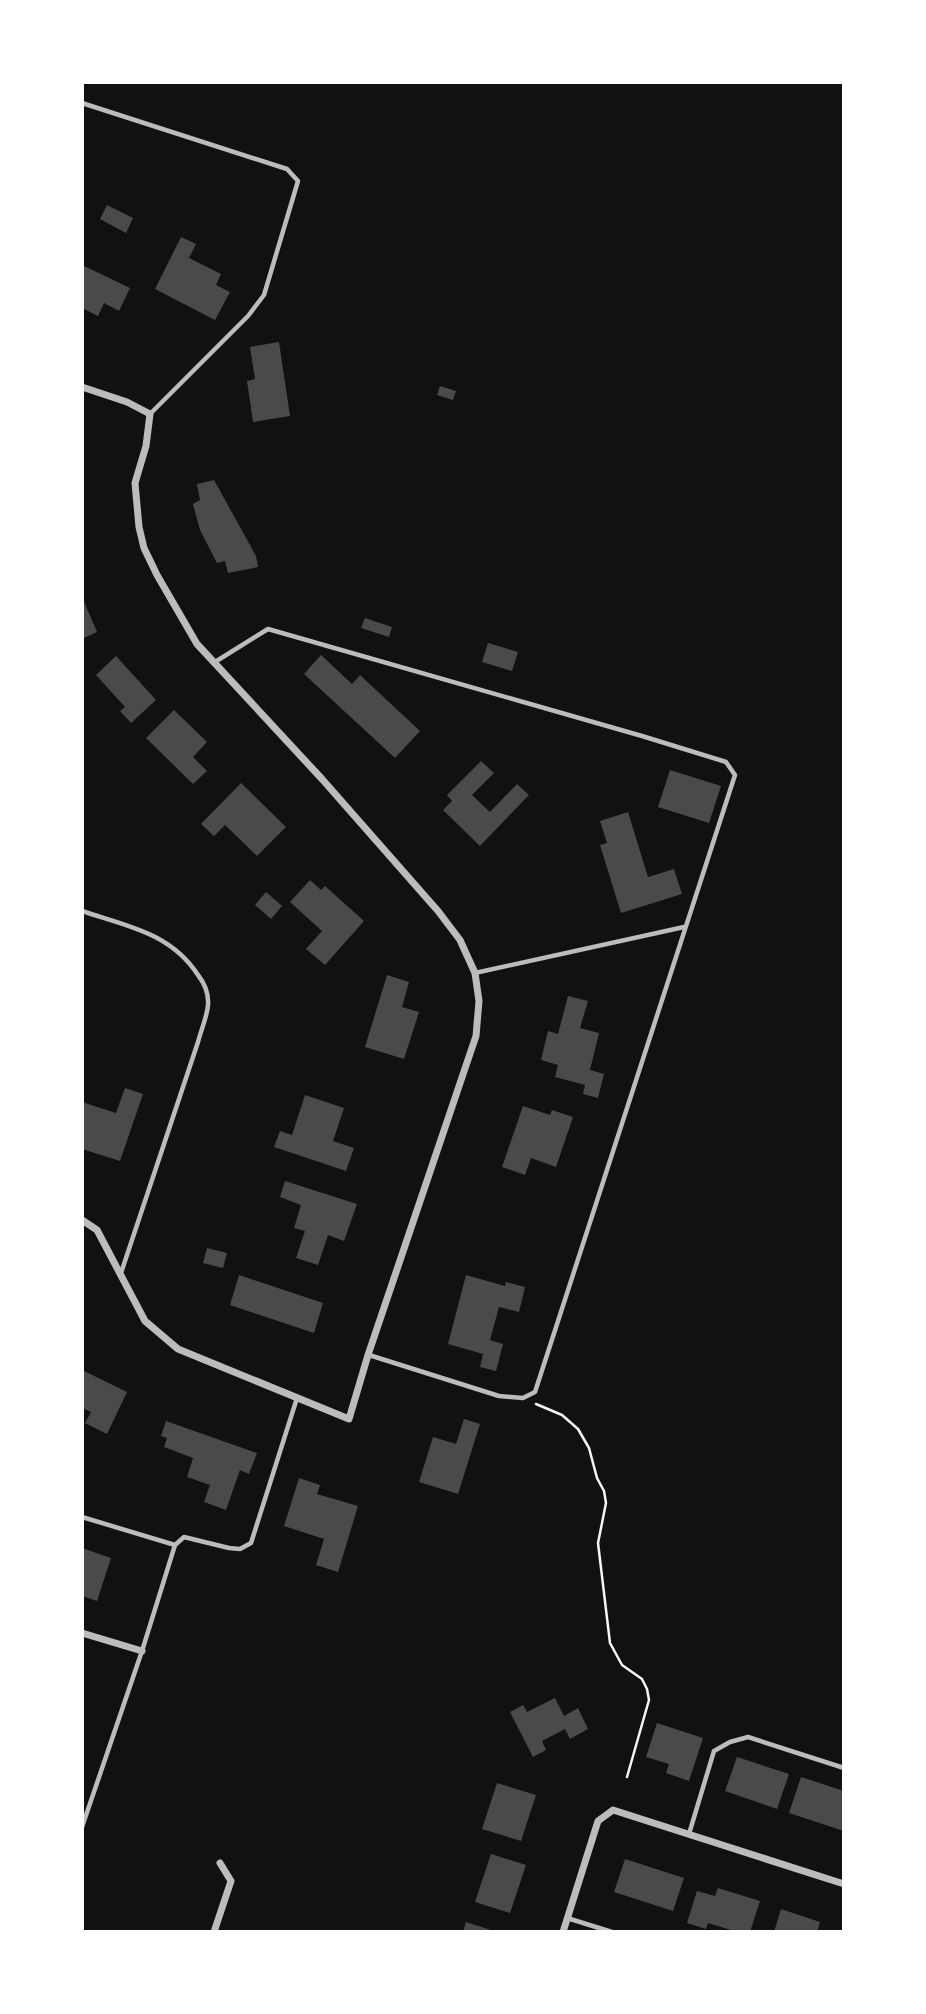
<svg xmlns="http://www.w3.org/2000/svg" width="926" height="2014" font-family="'Crimson Pro',serif">
  <rect width="100%" height="100%" fill="#111"/>
  <path fill="#4a4a4a" d="M107 205 133 218 126 233 100 219Z
    M181 237 196 244 189 258 221 274 216 285 230 292 215 320 155 289Z
    M82 265 130 288 119 311 104 303 98 316 82 308Z
    M279 342 290 416 253 422 247 381 255 379 250 347Z
    M440 386 456 391 453 400 437 395Z
    M214 480 256 556 258 567 228 573 225 561 217 563 200 530 193 504 200 500 197 484Z
    M82 597 97 632 82 639Z
    M365 618 392 627 389 637 361 628Z
    M488 643 518 652 512 671 482 662Z
    M321 655 352 684 360 675 420 731 395 758 304 674Z
    M116 656 156 700 131 723 120 711 125 707 96 675Z
    M174 710 207 742 193 757 207 771 193 784 146 738Z
    M481 761 494 773 472 795 490 812 517 784 529 795 480 846 443 810 452 801 447 795Z
    M670 770 721 786 709 823 658 807Z
    M241 783 286 827 257 856 225 825 214 836 201 824Z
    M628 812 648 877 674 869 682 894 621 913 600 845 607 843 600 821Z
    M310 880 321 890 325 886 364 921 325 965 306 949 322 931 290 902Z
    M266 892 282 906 271 919 255 905Z
    M387 975 409 982 402 1007 419 1012 404 1059 365 1047Z
    M568 996 588 1001 580 1028 599 1033 590 1070 604 1074 598 1098 583 1094 585 1085 555 1077 558 1065 541 1060 548 1031 558 1034Z
    M125 1088 143 1094 120 1161 82 1149V1102L116 1113Z
    M305 1095 344 1108 333 1141 354 1148 346 1171 274 1147 280 1131 292 1135Z
    M523 1106 550 1115 552 1110 573 1117 556 1167 531 1158 525 1175 502 1167Z
    M285 1181 357 1204 344 1241 328 1235 318 1265 296 1258 305 1231 294 1228 301 1205 280 1197Z
    M207 1248 227 1253 223 1268 203 1263Z
    M239 1275 323 1303 314 1333 230 1305Z
    M466 1275 505 1286 506 1282 525 1287 519 1312 499 1307 490 1340 503 1344 496 1371 480 1367 483 1354 448 1344Z
    M82 1370 127 1392 107 1434 85 1423 91 1412 82 1408Z
    M464 1419 480 1424 458 1494 419 1482 433 1437 456 1444Z
    M166 1421 257 1453 249 1474 240 1470 226 1510 204 1502 210 1485 187 1477 193 1458 164 1447 167 1438 161 1436Z
    M299 1478 320 1485 317 1494 358 1506 338 1572 316 1565 324 1539 284 1526Z
    M82 1548 111 1558 97 1601 82 1596Z
    M555 1698 564 1716 578 1708 588 1729 570 1739 565 1729 542 1741 546 1750 533 1757 510 1712 523 1705 527 1712Z
    M657 1723 703 1738 689 1781 666 1773 669 1764 646 1757Z
    M737 1757 789 1774 777 1809 725 1791Z
    M801 1777 844 1791V1831L789 1813Z
    M497 1783 536 1795 521 1841 482 1829Z
    M491 1854 526 1865 510 1913 475 1902Z
    M625 1859 684 1878 673 1911 614 1892Z
    M718 1888 760 1901 750 1932H731V1930L708 1923 706 1929 687 1923 697 1891 715 1896Z
    M781 1909 820 1922 817 1932H774Z
    M466 1922 494 1931V1932H463Z"/>
  <g fill="none" stroke-linecap="round" stroke-linejoin="round">
    <path stroke="#f5f5f5" stroke-width="2.5" d="M536 1404 562 1415 578 1429 589 1448 597 1478 604 1491 606 1503 598 1543 610 1643 622 1665 642 1679 647 1689 649 1700 627 1777"/>
    <path stroke="#bcbcbc" stroke-width="4.5" d="M82 103 287 169 298 181 264 295 248 316 150 414
      M215 662 268 629 642 736 726 762 735 775 535 1392 523 1398 499 1396 369 1355
      M82 911C127 926 171 933 198 975 205 984 209 993 208 1005 207 1017 201 1030 198 1042L121 1273
      M475 973 684 927
      M82 1517 175 1545 184 1537 229 1548 240 1549 251 1543 297 1398
      M82 1827 142 1651 175 1545
      M689 1834 714 1751 730 1742 748 1737 844 1768
      M567 1918 612 1932"/>
    <path stroke="#bcbcbc" stroke-width="7" d="M82 387 127 402 150 414 146 446 135 483 139 527 144 548 157 575 197 644 322 779 438 911 460 940 475 973 479 1001 476 1036 368 1355 349 1419 178 1349 145 1321 97 1230 82 1220
      M82 1633 142 1651
      M214 1932 231 1881 220 1863
      M563 1932 598 1821 613 1810 844 1884"/>
  </g>
  <rect width="926" height="2014" fill="none" stroke="#ffffff" stroke-width="168"/>
</svg>
